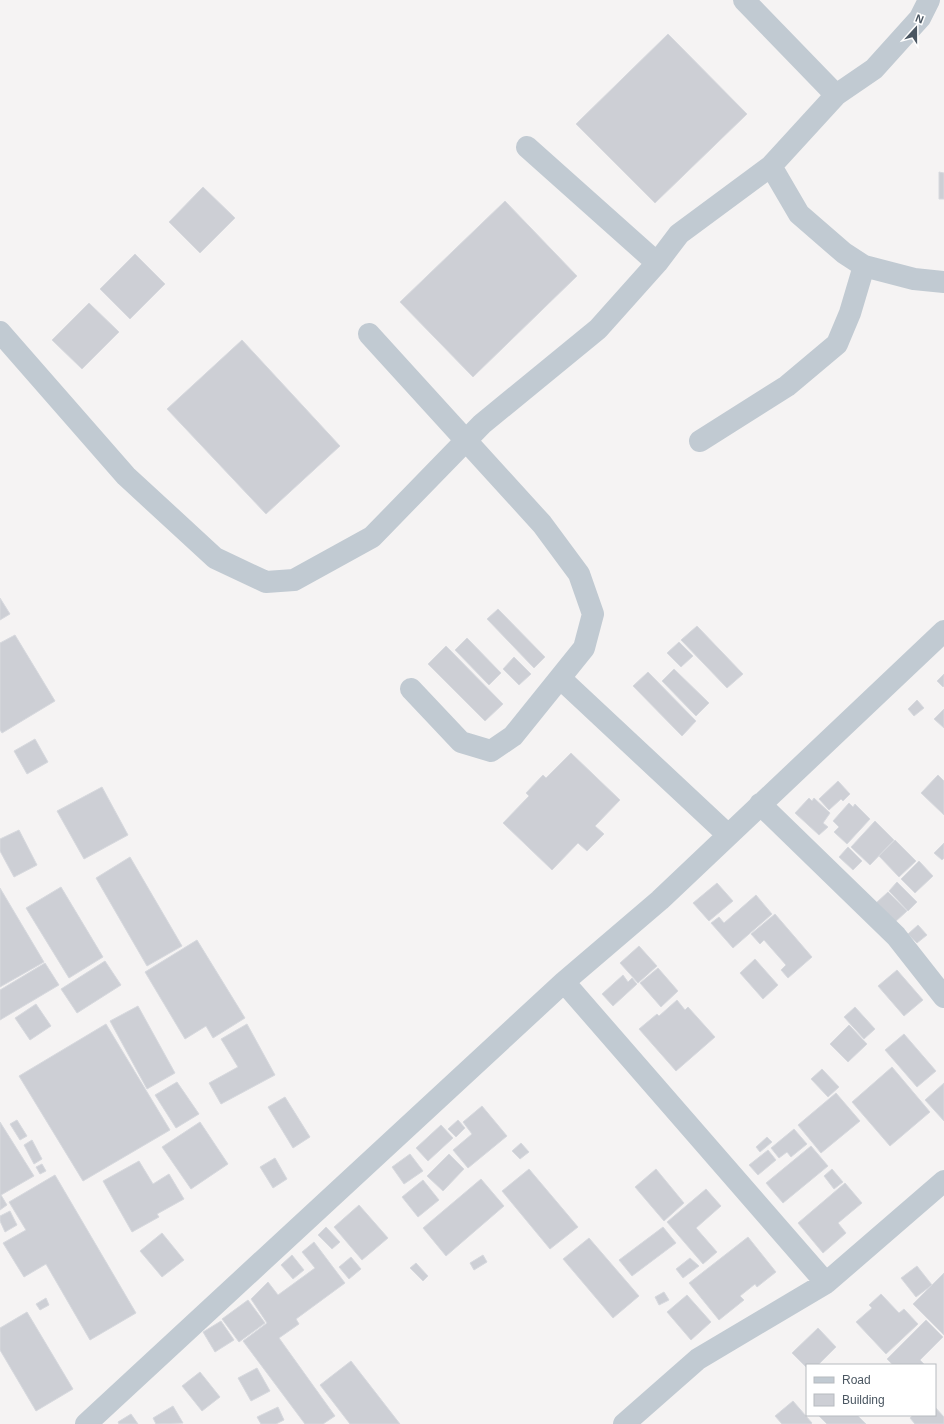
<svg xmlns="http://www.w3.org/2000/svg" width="944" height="1424" font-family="Helvetica,sans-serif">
  <rect width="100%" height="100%" fill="#f5f3f3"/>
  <path fill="#cdcfd5" stroke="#d7d9de" d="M668 34 747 114 655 203 576 124Z
    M939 172 944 173V199H939Z
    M203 187 235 218 200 253 169 222Z
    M505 201 577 276 473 377 400 302Z
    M135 254 165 284 130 319 100 289Z
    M89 303 119 332 82 369 52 340Z
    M242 340 340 446 266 514 167 409Z
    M0 598 10 614 0 620Z
    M498 609 545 657 534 668 487 619Z
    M697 626 743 674 727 688 681 640Z
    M15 635 55 701 2 733 0 730V643Z
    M467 638 501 673 489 685 455 650Z
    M679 642 693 656 681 667 667 653Z
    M446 646 503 704 485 721 428 664Z
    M514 657 531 674 519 685 503 669Z
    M674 669 709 703 696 716 662 681Z
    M648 672 696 721 682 736 633 686Z
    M944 674V686L943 687 937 681Z
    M917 700 924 708 914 716 908 709Z
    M944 709V728L934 719Z
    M35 739 48 762 27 774 14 751Z
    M571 753 620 800 595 826 604 834 587 851 578 843 552 870 503 823 529 796 526 793 543 775 546 778Z
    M938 775 944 781V815L921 793Z
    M838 781 850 794 843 801 841 799 829 810 819 799Z
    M102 787 128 835 84 859 57 811Z
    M809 798 812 801 814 798 830 813 823 823 828 827 819 835 795 813Z
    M849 803 853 807 855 804 870 819 847 844 834 832 839 827 833 821Z
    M875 821 894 840 870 865 851 847Z
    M19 830 37 865 14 877 0 851V839Z
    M895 840 916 861 899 877 879 856Z
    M944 843V858L942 860 934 853Z
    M848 847 862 861 853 870 839 857Z
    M130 857 182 946 147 966 96 878Z
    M919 861 933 876 915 893 901 879Z
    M897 882 917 902 908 911 889 891Z
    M717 883 733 901 709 921 693 903Z
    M61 887 103 957 69 978 26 908Z
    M0 888 44 962 0 987Z
    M888 892 907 911 895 922 876 903Z
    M756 895 772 914 733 948 711 923 719 917 724 923Z
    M775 914 812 957 788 978 781 970 786 965 764 940 760 944 751 934Z
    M918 925 927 935 917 943 908 934Z
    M197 940 245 1018 213 1038 206 1026 185 1039 145 972Z
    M639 946 657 966 638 983 620 963Z
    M755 959 778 985 763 999 740 973Z
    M105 961 121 985 77 1013 61 989Z
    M45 963 59 985 0 1020V990Z
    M658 968 678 991 661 1007 640 983Z
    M897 970 923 1000 904 1016 878 986Z
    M623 975 628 982 632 978 637 984 613 1006 602 994Z
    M677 1000 685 1010 688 1007 715 1037 676 1071 639 1029 657 1014 659 1016Z
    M36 1004 51 1026 30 1040 15 1018Z
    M138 1006 175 1073 147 1089 110 1021Z
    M855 1007 875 1029 864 1039 844 1017Z
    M106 1024 170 1130 83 1181 19 1076Z
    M247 1024 275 1075 221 1104 209 1083 238 1067 221 1039Z
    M849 1025 867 1044 848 1062 830 1044Z
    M904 1034 936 1071 917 1087 885 1050Z
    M892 1067 930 1112 890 1146 852 1102Z
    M822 1069 839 1087 828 1097 811 1079Z
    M177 1082 199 1114 176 1128 155 1095Z
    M944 1083V1121L925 1100Z
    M836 1093 860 1121 821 1153 798 1125Z
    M285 1097 310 1137 293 1148 268 1107Z
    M482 1106 507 1136 468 1168 453 1150 472 1134 463 1122Z
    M17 1120 27 1136 20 1140 10 1124Z
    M458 1120 465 1128 456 1137 448 1129Z
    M0 1122 34 1176 1 1195 7 1205 0 1210Z
    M200 1122 228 1164 191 1189 162 1147Z
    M441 1125 453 1138 428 1161 416 1148Z
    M794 1129 807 1144 791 1157 787 1152 779 1158 771 1148Z
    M767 1137 772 1142 760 1152 756 1147Z
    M32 1140 42 1159 34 1164 24 1145Z
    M521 1143 529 1152 520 1159 512 1151Z
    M811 1146 828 1166 783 1203 766 1183Z
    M768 1150 776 1160 758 1175 749 1165Z
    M410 1154 423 1171 404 1184 392 1167Z
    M449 1154 464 1169 443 1191 427 1176Z
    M275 1158 287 1179 273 1188 260 1167Z
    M139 1161 153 1184 169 1174 184 1199 157 1214 159 1217 132 1232 103 1181Z
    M42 1164 46 1171 40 1174 36 1167Z
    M529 1169 578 1227 550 1249 502 1191Z
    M656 1169 684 1203 664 1221 635 1187Z
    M832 1169 843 1182 834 1189 824 1176Z
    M55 1175 136 1313 90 1340 46 1264 24 1277 3 1243 26 1230 9 1202Z
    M481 1179 504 1206 446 1256 423 1228Z
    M423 1180 439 1200 418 1217 402 1197Z
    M845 1183 862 1203 838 1223 846 1233 823 1253 798 1223Z
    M706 1189 721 1206 696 1228 717 1252 703 1264 667 1222Z
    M359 1205 388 1238 362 1260 334 1227Z
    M10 1211 17 1225 5 1232 0 1221V1216Z
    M326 1227 340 1242 332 1249 318 1235Z
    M663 1227 676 1243 632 1276 619 1260Z
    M162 1233 184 1260 162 1277 140 1251Z
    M748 1237 776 1272 757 1287 755 1284 740 1296 744 1300 719 1320 689 1283Z
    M589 1238 639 1296 613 1318 563 1259Z
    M314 1242 345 1283 296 1319 299 1324 279 1338 335 1416 323 1424H305L243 1341 267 1323 251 1299 268 1282 278 1295 315 1268 302 1252Z
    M292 1255 304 1270 293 1279 281 1265Z
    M483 1255 487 1262 474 1270 470 1263Z
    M351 1257 361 1269 349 1279 339 1267Z
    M690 1258 699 1266 683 1278 676 1269Z
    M416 1263 428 1276 423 1281 410 1268Z
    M917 1266 932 1285 916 1297 901 1278Z
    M944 1273V1335L913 1304Z
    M664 1292 669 1300 659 1305 655 1297Z
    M881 1294 899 1313 904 1309 918 1324 886 1354 856 1322 872 1308 869 1305Z
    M687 1295 711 1322 691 1340 667 1312Z
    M46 1298 49 1305 40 1310 36 1304Z
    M248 1300 265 1323 239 1342 222 1319Z
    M27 1312 73 1389 36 1411 0 1350V1328Z
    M926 1320 943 1337 920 1360 925 1365H893L887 1359Z
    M221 1321 234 1340 215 1352 203 1332Z
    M818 1328 836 1347 818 1365H807V1368L792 1353Z
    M351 1361 400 1424H350L320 1385Z
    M257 1368 270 1391 251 1401 238 1378Z
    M200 1372 220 1397 202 1411 182 1386Z
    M793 1401 812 1423 811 1424H782L775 1416Z
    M173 1406 183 1423 156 1424 153 1418Z
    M278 1407 284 1420 276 1424H261L257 1417Z
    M935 1407 944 1417V1424H915L910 1418 913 1415H935Z
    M131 1414 138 1424H119L118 1422Z
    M821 1415H857L866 1424H827L819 1416Z"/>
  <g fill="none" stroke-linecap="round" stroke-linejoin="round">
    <path stroke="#c1cad2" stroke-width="22" d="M744 0 836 95
      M527 147 657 263
      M771 166 799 214 844 253 864 266 914 279 944 282
      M0 332 126 476 215 558 266 582 294 580 372 537 482 424 598 329 657 263 679 234 771 166 836 95 874 69 920 18 929 0
      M369 334 542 524 579 574 593 614 584 648 513 736 491 751 461 742 411 689
      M700 441 787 386 837 344 850 313 864 266
      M560 678 727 834
      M760 804 896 936 944 997
      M564 982 826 1283
      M86 1424 564 982 660 900 944 631
      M624 1424 698 1359 826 1283 944 1181"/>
  </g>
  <rect x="806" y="1364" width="130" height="52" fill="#ffffff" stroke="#b7bbc0"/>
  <rect x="814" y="1377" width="20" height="6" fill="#c1cad2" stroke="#b7bbc0"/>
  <text x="842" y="1384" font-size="12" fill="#4a5661">Road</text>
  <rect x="814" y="1394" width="20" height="12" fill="#cdcfd5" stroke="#b7bbc0"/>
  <text x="842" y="1404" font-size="12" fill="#4a5661">Building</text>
  <g transform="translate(916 28) rotate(21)" stroke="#ffffff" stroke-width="3" paint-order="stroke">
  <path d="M0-3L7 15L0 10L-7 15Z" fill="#4a5661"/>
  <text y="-6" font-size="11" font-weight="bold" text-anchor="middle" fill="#4a5661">N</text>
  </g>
</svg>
